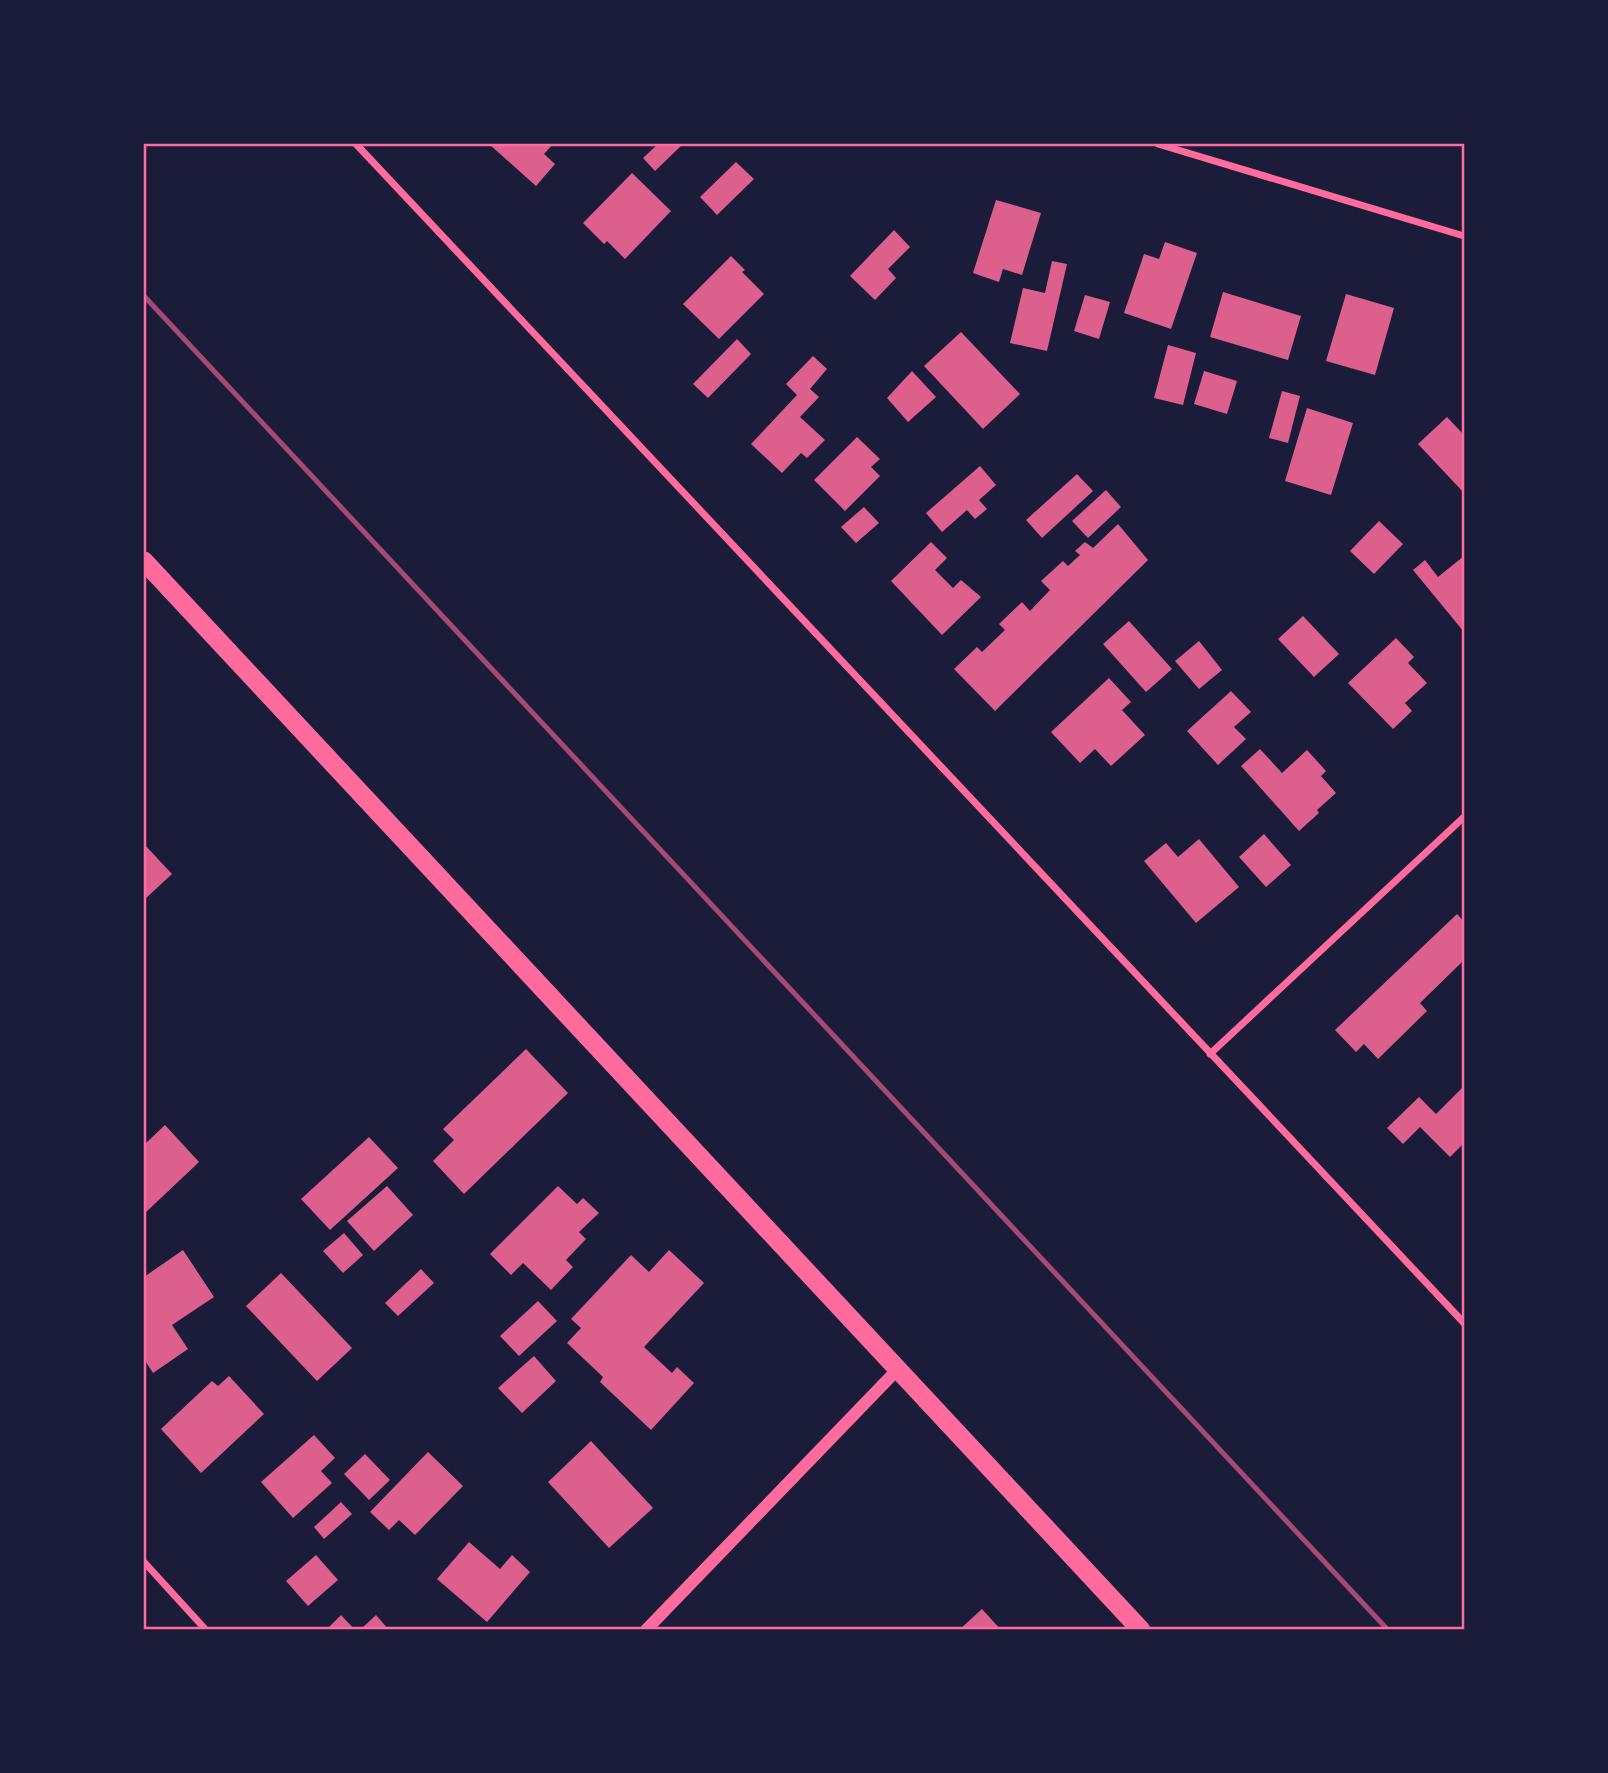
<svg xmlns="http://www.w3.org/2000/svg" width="1608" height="1773" font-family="Overpass,sans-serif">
  <rect width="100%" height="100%" fill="#1b1b3a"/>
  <path fill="#dd5f8e" d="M491 144H553L544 154 555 164 536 186 490 145Z
    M658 144H683L655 171 643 158Z
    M736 162 754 179 717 215 700 197Z
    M632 173 671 211 625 259 607 241 604 244 583 223Z
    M996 200 1041 213 1022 275 1003 269 999 282 973 273Z
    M894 230 910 247 888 269 896 278 875 300 850 276Z
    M1165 242 1197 253 1171 329 1124 313 1144 254 1159 259Z
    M731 256 745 270 742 272 764 294 719 339 683 304Z
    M1052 261 1067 264 1047 351 1010 343 1023 288 1045 293Z
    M1223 292 1301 316 1288 360 1210 337Z
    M1346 294 1394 308 1375 375 1326 361Z
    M1085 295 1110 302 1099 339 1074 331Z
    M961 332 1020 394 983 429 924 366Z
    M737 339 751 354 708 398 693 384Z
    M1168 345 1196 353 1183 405 1154 398Z
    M813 356 827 369 810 389 819 397 800 417 825 440 807 458 801 453 782 473 751 444 797 395 786 384Z
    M912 371 936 397 908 422 887 398Z
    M1204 371 1237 381 1227 414 1194 404Z
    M1282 391 1300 396 1288 443 1269 438Z
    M1307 408 1353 423 1331 495 1285 481Z
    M1447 417 1464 435V493L1418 444Z
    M857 437 880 459 871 467 880 476 845 511 814 480Z
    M980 466 996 485 979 500 987 509 975 519 967 510 942 532 926 513Z
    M1077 474 1093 491 1042 538 1026 520Z
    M1106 490 1121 507 1088 538 1072 521Z
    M864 507 879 523 856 543 841 527Z
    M1379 521 1403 544 1374 574 1350 551Z
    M1118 524 1148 560 995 711 954 669 977 647 982 652 1005 630 999 624 1022 602 1030 611 1050 590 1041 581 1063 561 1068 566 1080 555 1075 551 1085 542 1093 548Z
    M931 542 947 558 935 570 953 588 961 580 981 597 942 635 891 581Z
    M1464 556V632L1413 570 1425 560 1438 577Z
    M1303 616 1339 654 1314 677 1278 639Z
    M1129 621 1172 669 1146 692 1103 644Z
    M1396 638 1414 657 1408 663 1427 683 1405 703 1412 711 1393 729 1348 683Z
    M1199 641 1222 670 1199 689 1175 661Z
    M1109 678 1131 702 1122 710 1145 735 1111 766 1095 749 1080 763 1051 732Z
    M1231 691 1251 712 1234 727 1246 739 1218 765 1187 731Z
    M1260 749 1282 773 1307 750 1326 771 1321 776 1336 793 1317 810 1319 813 1299 831 1241 766Z
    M1264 834 1291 865 1266 887 1239 857Z
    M1199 839 1239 887 1196 923 1144 861 1166 843 1178 857Z
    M144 844 172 874 144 900Z
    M1457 914 1464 922V960L1420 1003 1427 1011 1378 1059 1364 1044 1356 1052 1335 1030Z
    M526 1049 568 1093 464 1194 433 1161 454 1140 443 1129Z
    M1464 1086V1143L1450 1157 1420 1127 1403 1144 1387 1128 1419 1097 1436 1114Z
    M165 1125 199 1162 144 1214V1145Z
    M369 1137 398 1168 330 1230 301 1199Z
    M387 1186 413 1215 374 1251 347 1221Z
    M558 1186 577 1204 583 1198 599 1213 579 1232 586 1239 566 1260 573 1267 551 1290 523 1263 511 1275 490 1254Z
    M344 1233 363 1255 343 1273 323 1251Z
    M183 1250 214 1297 172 1325 188 1349 153 1373 144 1359V1277Z
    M669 1250 704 1283 644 1347 672 1373 677 1367 694 1383 651 1430 600 1382 603 1377 567 1343 581 1328 571 1319 631 1255 649 1272Z
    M421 1269 434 1283 398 1316 385 1303Z
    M281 1273 352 1348 317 1381 246 1306Z
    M538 1301 557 1321 519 1356 500 1336Z
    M534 1356 556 1381 522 1413 498 1388Z
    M229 1376 264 1414 201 1473 161 1429 212 1381 218 1386Z
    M314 1435 335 1458 321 1471 332 1483 293 1518 261 1482Z
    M591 1441 653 1508 609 1548 548 1482Z
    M428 1452 463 1486 415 1535 399 1520 389 1530 370 1512Z
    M365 1454 390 1480 369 1500 344 1474Z
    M341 1502 352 1514 324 1539 314 1527Z
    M469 1542 500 1569 512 1555 530 1572 487 1622 437 1579Z
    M316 1555 338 1580 308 1606 286 1581Z
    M982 1609 1001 1630H959Z
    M341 1615 355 1630H326Z
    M376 1615 389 1630H360Z"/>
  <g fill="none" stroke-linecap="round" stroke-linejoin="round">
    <path stroke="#ff6b9d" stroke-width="7" d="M356 144 1464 1323
      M1158 144 1464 236
      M1210 1054 1464 817
      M144 1562 206 1630"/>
    <path stroke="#ff6b9d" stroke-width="12" d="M646 1630 897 1370"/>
    <path stroke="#ff6b9d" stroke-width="19" d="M144 561 1141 1630"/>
    <path stroke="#a44b75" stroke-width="5" d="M144 296 1388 1630"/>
  </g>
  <rect width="1608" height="1773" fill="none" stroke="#1b1b3a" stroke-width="290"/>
  <rect x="145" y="145" width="1318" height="1483" fill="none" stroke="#ff6b9d" stroke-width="2.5"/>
</svg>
